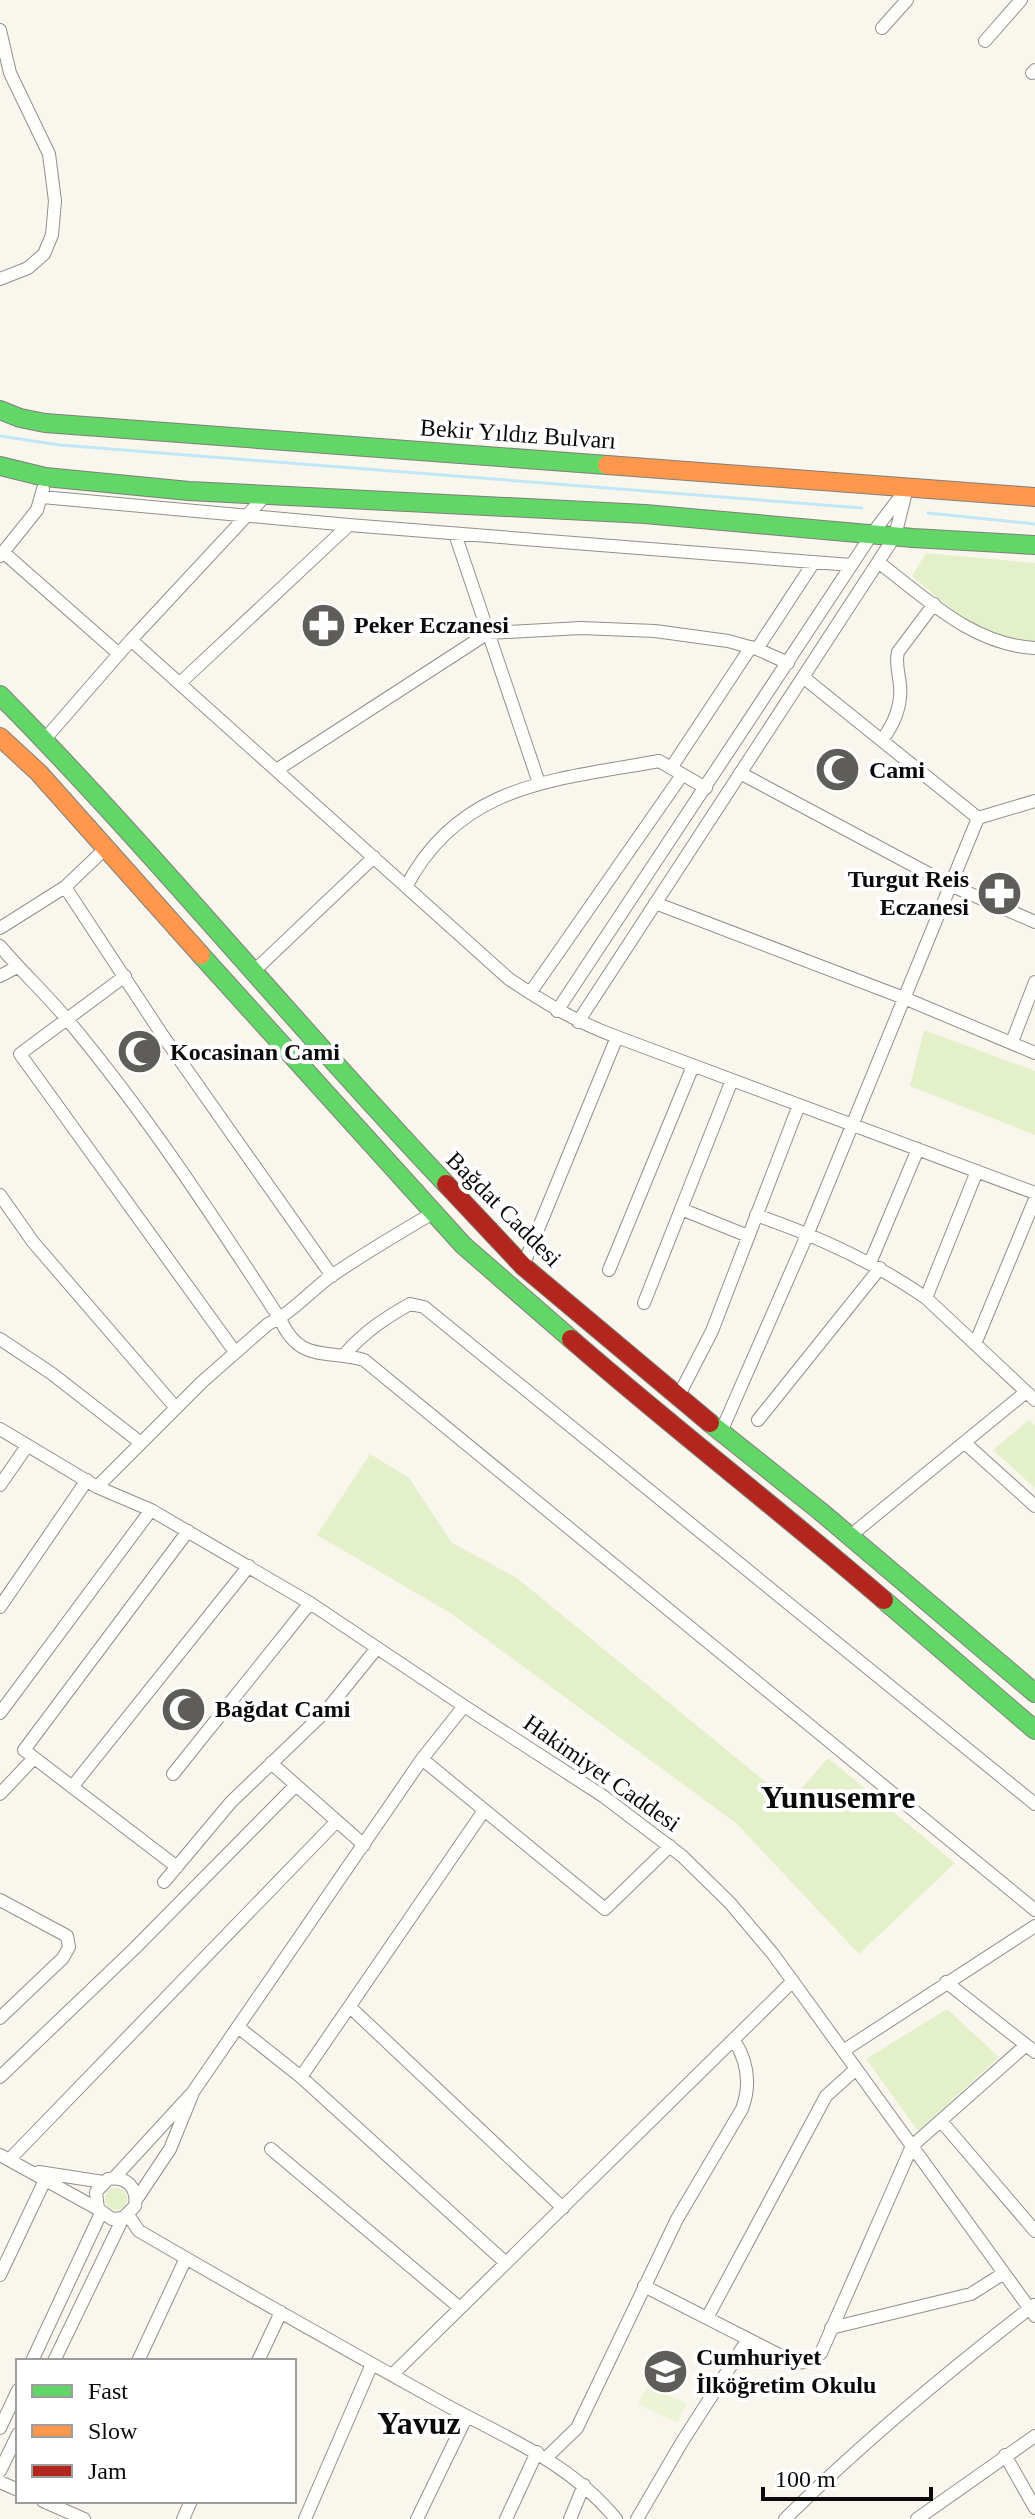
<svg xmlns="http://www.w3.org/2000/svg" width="1035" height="2519" font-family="'Times New Roman',serif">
  <rect width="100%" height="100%" fill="#f9f6ed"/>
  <path fill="#e4f0ca" d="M926 553 1035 563V644C983 643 949 606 912 576Z
    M924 1030 1035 1071V1135L910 1086Z
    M1029 1420 1035 1425V1488L993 1450Z
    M370 1454 409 1478 452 1543 517 1578 790 1802 828 1758 955 1863 859 1954 737 1824 452 1614 317 1535Z
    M947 2009 999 2057 918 2131 866 2059Z
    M105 2199a11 11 0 1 1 22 0a11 11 0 1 1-22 0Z"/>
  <path fill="#edf4d5" d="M648 2385 687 2404 677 2423 638 2404Z"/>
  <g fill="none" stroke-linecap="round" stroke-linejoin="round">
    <path stroke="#c0e7f7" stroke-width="3" d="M0 436 60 445 862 508
      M928 513 1035 524"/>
    <defs>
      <path id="street" d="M882 28 907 0
        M0 30 10 73 49 154 55 201 52 235 44 254 28 268 0 279
        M985 41 1021 0
        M1032 73 1035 70
        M42 497 349 525 851 565
        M455 534 539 783
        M3 552 119 654
        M0 556 37 510 43 489
        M878 562C926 598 972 645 1035 648
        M131 640 509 979C545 1003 576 1022 617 1037L1035 1193
        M757 649 814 562
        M803 677 978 818
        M180 683 349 525
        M44 740 131 640 265 496
        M882 740C894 724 902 705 900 685 899 673 895 664 898 652L934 604
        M671 768 751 647
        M278 769 488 633 581 628 655 631 728 641 757 649 788 663
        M740 773 950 885 1035 922
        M978 818 1035 801
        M106 848 65 887 163 1036 332 1276
        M406 887C460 783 556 780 659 761L706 788
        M655 903 904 998 1035 1053
        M0 928 65 887
        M0 946C21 971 45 993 66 1018 145 1112 213 1216 280 1319 300 1363 324 1349 364 1360L1035 1910
        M252 973 374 857
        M0 976 17 967
        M125 976 20 1054 235 1352
        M530 993 682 775
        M557 1011 872 534 903 493
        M578 1022 895 536 907 488
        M1012 1042 1035 982
        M0 1195 33 1242 176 1408
        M681 1209 748 1236
        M756 1215C817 1236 873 1261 926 1298L1035 1400
        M870 1263 918 1149
        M523 1266 617 1037
        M609 1270 693 1066
        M926 1298 977 1171
        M644 1303 732 1080
        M0 1339 51 1373 141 1443
        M975 1344 1035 1199
        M344 1355C364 1332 385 1318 410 1304L424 1307 1035 1804
        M678 1397 712 1331 799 1105
        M758 1420 880 1268
        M0 1429 97 1487 151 1510 310 1603 464 1706 603 1796 682 1856 730 1903 773 1954 1035 2316
        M721 1432 808 1233 978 818
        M965 1443 1035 1506
        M0 1485 27 1446
        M97 1487 202 1382 268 1324C290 1314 308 1294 327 1279 361 1255 397 1234 433 1213
        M850 1536 1026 1392
        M0 1607 87 1480
        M0 1713 151 1510
        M422 1759 605 1909 670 1846
        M271 1763 364 1845
        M173 1774 310 1603
        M72 1787 249 1566
        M0 1794 34 1758
        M177 1867 24 1750 188 1531
        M164 1882 231 1802 326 1711 377 1648
        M0 1900 67 1936 69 1947 63 1958 0 2018
        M946 1982 1035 2052
        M350 2007 563 2208
        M238 2027 301 2077 506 2263
        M843 2051 1035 1926
        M0 2077 135 1948 296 1785
        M301 2077 483 1812
        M941 2121 1035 2231
        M271 2149 460 2308
        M0 2155 98 2209
        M9 2160 337 1821
        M39 2172 103 2182
        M114 2178 193 2092 422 1759 464 1706
        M136 2200 170 2149 192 2095
        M128 2215 139 2231C237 2288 336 2344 435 2399 499 2435 568 2460 616 2519
        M0 2275 45 2180
        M644 2286 793 2362C804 2364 813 2361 821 2353L912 2146 1025 2046
        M707 2318 826 2096 856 2069
        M831 2328 971 2294 1004 2273
        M32 2361 101 2213
        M54 2361 123 2218 135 2206C138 2187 126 2176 108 2179L96 2192 98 2209 112 2219 123 2218
        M138 2361 186 2258
        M258 2361 281 2312
        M392 2375 793 1981
        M0 2428 18 2390
        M1005 2455 1035 2508
        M546 2458 577 2428 677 2219 742 2109C751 2085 748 2062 734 2040
        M0 2471 18 2434
        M0 2482 18 2490
        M43 2501 84 2519
        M183 2519 191 2501
        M305 2519 372 2364
        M417 2519 467 2416
        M506 2519 537 2452
        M570 2519 584 2485
        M637 2519 682 2442 748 2339
        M785 2519C863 2442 947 2372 1034 2305
        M917 2519 1035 2436"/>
      <path id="fast" d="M0 410 20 418 45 423 607 465
        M0 466 45 477 189 491 645 514 913 538 1035 545
        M0 695C155 852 294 1024 446 1184
        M201 955 463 1245 571 1339
        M710 1423 820 1511 1035 1693
        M884 1600 1035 1730"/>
      <path id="slow" d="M607 465 1035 497
        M0 737 39 773 201 955"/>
      <path id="jam" d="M446 1184 523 1266 710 1423
        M571 1339C673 1428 781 1511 884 1600"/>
    </defs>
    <use href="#street" stroke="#92908c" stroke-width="14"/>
    <use href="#fast" stroke="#7f7e7a" stroke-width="20"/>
    <use href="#slow" stroke="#7f7e7a" stroke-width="20"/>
    <use href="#jam" stroke="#7f7e7a" stroke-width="20"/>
    <use href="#street" stroke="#fefefc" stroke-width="12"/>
    <use href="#fast" stroke="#63d668" stroke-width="18"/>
    <use href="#slow" stroke="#ff974d" stroke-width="18"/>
    <use href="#jam" stroke="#b3261e" stroke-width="18"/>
  </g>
  <defs>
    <symbol id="pharmacy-disc" viewBox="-11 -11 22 22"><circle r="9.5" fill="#5e5d59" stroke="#fff"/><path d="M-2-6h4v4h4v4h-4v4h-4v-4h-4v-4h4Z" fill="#fff"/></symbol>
    <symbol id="mosque-disc" viewBox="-11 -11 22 22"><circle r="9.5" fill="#5e5d59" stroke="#fff"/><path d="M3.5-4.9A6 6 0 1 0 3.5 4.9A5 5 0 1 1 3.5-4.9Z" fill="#fff"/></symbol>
    <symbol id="school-disc" viewBox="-11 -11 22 22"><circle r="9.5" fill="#5e5d59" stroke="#fff"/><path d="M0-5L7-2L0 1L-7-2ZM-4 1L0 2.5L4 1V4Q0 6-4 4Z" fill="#fff"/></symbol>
  </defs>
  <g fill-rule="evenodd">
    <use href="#pharmacy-disc" x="298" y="600" width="51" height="51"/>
    <use href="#mosque-disc" x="812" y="744" width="51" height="51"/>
    <use href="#pharmacy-disc" x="974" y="868" width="51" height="51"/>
    <use href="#mosque-disc" x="114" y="1026" width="51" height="51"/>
    <use href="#mosque-disc" x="158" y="1684" width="51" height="51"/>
    <use href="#school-disc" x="640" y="2346" width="51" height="51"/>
  </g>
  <g text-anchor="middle" stroke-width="8" stroke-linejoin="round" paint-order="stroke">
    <g font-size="24" fill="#0a0a0a" stroke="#fff">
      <text transform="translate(518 434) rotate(4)" y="8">Bekir Yıldız Bulvarı</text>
      <text transform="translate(504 1209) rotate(45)" y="8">Bağdat Caddesi</text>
      <text transform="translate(602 1773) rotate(35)" y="8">Hakimiyet Caddesi</text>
    </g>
    <g font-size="24" font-weight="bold" fill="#0a0a0a" stroke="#fff" text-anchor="start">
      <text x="354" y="633">Peker Eczanesi</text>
      <text x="869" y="778">Cami</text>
      <text x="969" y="887" text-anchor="end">Turgut Reis<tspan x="969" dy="28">Eczanesi</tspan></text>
      <text x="170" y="1060">Kocasinan Cami</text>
      <text x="215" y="1717">Bağdat Cami</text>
      <text x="696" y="2365">Cumhuriyet<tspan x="696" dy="28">İlköğretim Okulu</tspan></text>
    </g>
    <g font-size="32" font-weight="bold" fill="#0a0a0a" stroke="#fff">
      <text x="838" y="1808">Yunusemre</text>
      <text x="419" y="2434">Yavuz</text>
    </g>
  </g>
  <rect x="16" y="2359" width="280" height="144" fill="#ffffff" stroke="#9d9d9d" stroke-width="2"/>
  <rect x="32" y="2385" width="40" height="12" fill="#63d668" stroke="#9d9d9d" stroke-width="2"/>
  <text x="88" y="2399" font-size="24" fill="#0a0a0a">Fast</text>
  <rect x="32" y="2425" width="40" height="12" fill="#ff974d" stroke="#9d9d9d" stroke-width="2"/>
  <text x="88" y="2439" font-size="24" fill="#0a0a0a">Slow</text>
  <rect x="32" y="2465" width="40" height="12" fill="#b3261e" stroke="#9d9d9d" stroke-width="2"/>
  <text x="88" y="2479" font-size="24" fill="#0a0a0a">Jam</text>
  <path d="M763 2487v12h168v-12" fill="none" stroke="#0a0a0a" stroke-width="4"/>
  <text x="775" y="2487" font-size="24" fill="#0a0a0a" stroke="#ffffff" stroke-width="6" paint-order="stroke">100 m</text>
</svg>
